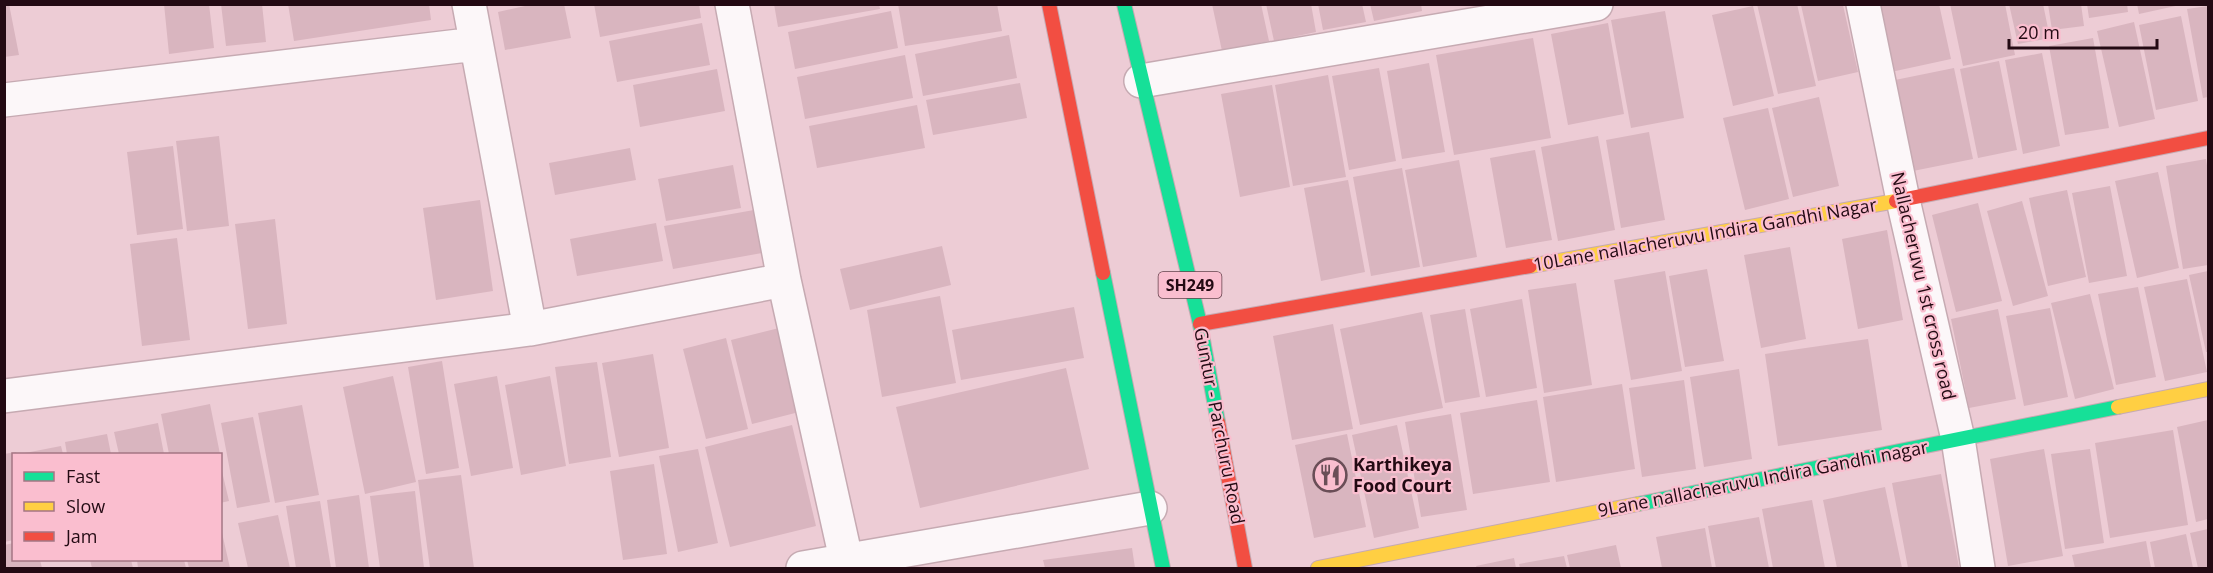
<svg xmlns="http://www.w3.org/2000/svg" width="2213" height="573" font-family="'Open Sans',sans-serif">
  <rect width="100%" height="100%" fill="#edccd5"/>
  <path fill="#d9b5bf" d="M4 4H9L19 55 4 57Z
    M164 4H209L214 48 169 54Z
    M221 4H262L266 42 226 46Z
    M288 4H429L431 20 294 41Z
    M534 4H564L571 38 505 50 498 12Z
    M594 4H699L701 18 600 37Z
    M774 4H879L880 9 778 27Z
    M898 4H997L1002 31 905 46Z
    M1212 4H1261L1269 41 1222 51Z
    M1266 4H1311L1316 32 1274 41Z
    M1318 4H1362L1366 22 1323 30Z
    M1370 4H1421L1422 11 1374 21Z
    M1757 4H1797L1816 86 1778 94Z
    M1876 4H1939L1951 59 1891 72Z
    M1950 4H2005L2015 55 1963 66Z
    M2009 4H2043L2050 38 2018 44Z
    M2048 4H2081L2084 26 2052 30Z
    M2087 4H2127L2128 12 2089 18Z
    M2137 4H2180V5L2139 14Z
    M1801 5H1843L1858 72 1818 81Z
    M1753 6 1774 96 1733 106 1712 15Z
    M2208 6V97L2203 98 2187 9Z
    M891 11 898 48 795 69 788 32Z
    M1665 11 1684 118 1631 128 1611 20Z
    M2181 16 2198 101 2156 110 2139 25Z
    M2134 22 2155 119 2119 127 2097 31Z
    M702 23 710 65 617 82 609 41Z
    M1608 23 1624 114 1568 125 1551 34Z
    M1009 35 1017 78 923 96 915 54Z
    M1533 38 1551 138 1454 155 1436 55Z
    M2093 38 2109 128 2065 135 2049 46Z
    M2042 53 2060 146 2023 154 2005 60Z
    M905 55 913 98 805 119 797 77Z
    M1999 61 2017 150 1978 158 1960 69Z
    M1429 63 1445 152 1402 159 1387 71Z
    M1379 68 1396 161 1349 170 1332 76Z
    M1954 68 1973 159 1913 171 1895 80Z
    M717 69 725 111 640 127 633 85Z
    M1328 75 1346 177 1293 186 1275 85Z
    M1020 83 1027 118 933 135 926 100Z
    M1272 85 1290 187 1240 197 1221 94Z
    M1819 97 1839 186 1793 197 1772 108Z
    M917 105 925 148 817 168 809 126Z
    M1768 108 1789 199 1745 210 1723 118Z
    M1649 132 1665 220 1621 228 1606 140Z
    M219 136 229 226 187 231 176 141Z
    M1598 136 1615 230 1558 241 1541 147Z
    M173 146 183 229 137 235 127 152Z
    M630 148 636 180 555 195 549 163Z
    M1535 150 1552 240 1506 248 1490 158Z
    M2206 159 2208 172V265L2183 269 2166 166Z
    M1459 160 1477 257 1423 267 1405 170Z
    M733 165 741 208 666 221 658 179Z
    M1402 168 1420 267 1371 276 1353 177Z
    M2158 172 2179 268 2137 278 2115 181Z
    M1348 180 1365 272 1321 281 1304 188Z
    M2110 186 2127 276 2089 283 2072 193Z
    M2067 190 2086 277 2048 286 2029 198Z
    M480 200 493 291 436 300 423 208Z
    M2022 201 2048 296 2013 306 1987 211Z
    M1978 203 2002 301 1956 312 1932 215Z
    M754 210 762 253 673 269 664 226Z
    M275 219 287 324 248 329 235 224Z
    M656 223 663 261 577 276 570 239Z
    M1887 230 1903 320 1858 329 1842 239Z
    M177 238 190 340 142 346 130 244Z
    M942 246 951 285 850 310 840 269Z
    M1790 247 1806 339 1761 348 1744 255Z
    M1707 269 1724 361 1685 367 1669 276Z
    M1665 271 1682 371 1631 380 1614 280Z
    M2208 271V352H2206L2189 275Z
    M2187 279 2207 372 2165 381 2144 287Z
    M1576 283 1592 385 1544 393 1528 290Z
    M2138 287 2156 377 2116 385 2098 294Z
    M2090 294 2114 389 2075 399 2051 303Z
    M940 296 956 383 882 397 867 310Z
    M1522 299 1537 388 1486 397 1470 309Z
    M1074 307 1084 358 961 380 952 330Z
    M2050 308 2068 397 2024 406 2006 316Z
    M1465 309 1480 397 1445 403 1430 315Z
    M1998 309 2016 399 1969 408 1951 319Z
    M1422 312 1443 408 1360 425 1340 329Z
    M1333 324 1353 429 1292 440 1273 336Z
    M779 328 799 412 752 424 731 340Z
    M726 338 748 429 706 439 683 349Z
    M1868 339 1882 430 1778 446 1765 354Z
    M653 354 669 448 619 457 602 363Z
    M442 361 459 468 426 474 408 367Z
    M597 362 611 457 569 464 555 367Z
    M1066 368 1089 469 920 508 896 407Z
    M1739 369 1752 459 1704 467 1690 377Z
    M393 376 416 482 365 494 343 387Z
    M497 376 513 468 471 476 454 384Z
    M550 376 566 466 521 475 505 385Z
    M1684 380 1696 469 1642 477 1629 388Z
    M1622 384 1635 469 1556 482 1543 397Z
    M1537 400 1550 482 1473 494 1460 413Z
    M210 404 220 454H169L161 414Z
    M302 405 319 495 275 503 258 413Z
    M1451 414 1467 510 1421 517 1405 422Z
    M253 417 270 502 237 508 221 423Z
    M2208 420V519L2196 522 2177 427Z
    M158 423 164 454H119L114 432Z
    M792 425 816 526 730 547 705 447Z
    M1397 425 1419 528 1374 538 1352 435Z
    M2173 430 2188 525 2110 538 2095 443Z
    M107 434 111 454H67L65 442Z
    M1347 434 1366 527 1314 538 1295 445Z
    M61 446 63 454H26L25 453Z
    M698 449 718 543 678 552 659 456Z
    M2044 449 2063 556 2008 566 1990 459Z
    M2090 449 2104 543 2065 549 2051 454Z
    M16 452 17 454H14V540L4 542V454Z
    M220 463 229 501 220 503Z
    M654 464 667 554 623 560 610 471Z
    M1941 474 1959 567 1908 568 1892 483Z
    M461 475 474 568H430L418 480Z
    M1885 487 1902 568H1837L1823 500Z
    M415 491 424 568H380L370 496Z
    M359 495 369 568H336L327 500Z
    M1812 500 1825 568H1773L1762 509Z
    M320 501 331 568H296L286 506Z
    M278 515 290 568H248L238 523Z
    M1759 517 1769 568H1716L1708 526Z
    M220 524 230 568H189L187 560H220Z
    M1705 528 1712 568H1662L1656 537Z
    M2208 529V568H2198L2190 533Z
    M2186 534 2193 568H2155L2150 542Z
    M2146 541 2151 568H2075L2072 555Z
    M14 543V560H40L42 568H4V545Z
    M1616 545 1621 568H1570L1567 555Z
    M1132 548 1135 568H1045L1043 560Z
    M1564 556 1567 568H1520L1519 564Z
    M1514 558 1516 568H1477L1476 566Z
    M90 560H131L133 568H92Z
    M137 560H184L186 568H138Z"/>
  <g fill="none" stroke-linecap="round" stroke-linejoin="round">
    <defs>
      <path id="street" d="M469 4 530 329
        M732 4 784 280 848 568
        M1863 4 1903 200 1958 439 1978 568
        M1141 81 1596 4
        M4 100 476 44
        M4 396 530 329 784 280
        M803 568 1150 508"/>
      <path id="fast" d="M1124 4 1200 324 1218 422
        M1103 273 1163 568
        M1638 504 2118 407"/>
      <path id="slow" d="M1530 266 1896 201
        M2118 407 2208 389
        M1318 568 1638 504"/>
      <path id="jam" d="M1049 4 1103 273
        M1896 201 2208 138
        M1200 324 1530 266
        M1218 422 1245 568"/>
    </defs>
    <use href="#street" stroke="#c6aab2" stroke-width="36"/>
    <use href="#fast" stroke="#c6aab2" stroke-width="16"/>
    <use href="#slow" stroke="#c6aab2" stroke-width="16"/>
    <use href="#jam" stroke="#c6aab2" stroke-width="16"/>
    <use href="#street" stroke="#fcf7f9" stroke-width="33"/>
    <use href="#fast" stroke="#16e098" stroke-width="14"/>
    <use href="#slow" stroke="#ffcf43" stroke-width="14"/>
    <use href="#jam" stroke="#f24e42" stroke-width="14"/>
  </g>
  <defs>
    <symbol id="restaurant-ring" viewBox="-11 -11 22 22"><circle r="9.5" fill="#fabecf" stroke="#6a4e57" stroke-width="1.5"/><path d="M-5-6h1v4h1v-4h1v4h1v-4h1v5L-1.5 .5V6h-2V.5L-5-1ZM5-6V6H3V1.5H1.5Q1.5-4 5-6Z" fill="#6a4e57"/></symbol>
  </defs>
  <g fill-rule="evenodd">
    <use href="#restaurant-ring" x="1311" y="456" width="38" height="38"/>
  </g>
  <g text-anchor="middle" stroke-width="4.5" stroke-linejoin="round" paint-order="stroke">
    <rect fill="#fabecf" stroke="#64404b" stroke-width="1.5" x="1158.5" y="272" width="63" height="26" rx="4.5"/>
    <g font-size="16" font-weight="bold" fill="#230a13">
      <text x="1190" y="291">SH249</text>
    </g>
    <g font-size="18" fill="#230a13" stroke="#fabecf">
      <text transform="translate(1705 235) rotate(-10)" y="6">10Lane nallacheruvu Indira Gandhi Nagar</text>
      <text transform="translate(1923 286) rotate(77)" y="6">Nallacheruvu 1st cross road</text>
      <text transform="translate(1219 426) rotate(79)" y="6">Guntur - Parchuru Road</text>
      <text transform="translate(1763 479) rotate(-11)" y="6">9Lane nallacheruvu Indira Gandhi nagar</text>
    </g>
    <g font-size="18" font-weight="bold" fill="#230a13" stroke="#fabecf" text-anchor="start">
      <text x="1353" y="471">Karthikeya<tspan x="1353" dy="21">Food Court</tspan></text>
    </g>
  </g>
  <rect width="2213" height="573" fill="none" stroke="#230a13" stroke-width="12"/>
  <rect x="12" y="453" width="210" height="108" fill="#fabecf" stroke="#a47684" stroke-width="1.5"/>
  <rect x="24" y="472" width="30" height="9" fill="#16e098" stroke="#a47684" stroke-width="1.5"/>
  <text x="66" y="483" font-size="18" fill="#230a13">Fast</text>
  <rect x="24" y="502" width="30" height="9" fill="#ffcf43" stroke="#a47684" stroke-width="1.5"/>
  <text x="66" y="513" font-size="18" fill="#230a13">Slow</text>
  <rect x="24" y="532" width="30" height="9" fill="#f24e42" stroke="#a47684" stroke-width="1.5"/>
  <text x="66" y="543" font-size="18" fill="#230a13">Jam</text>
  <path d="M2009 39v9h148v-9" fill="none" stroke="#230a13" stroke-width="3"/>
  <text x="2018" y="39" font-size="18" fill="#230a13" stroke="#fabecf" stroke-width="4.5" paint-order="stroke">20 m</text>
</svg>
